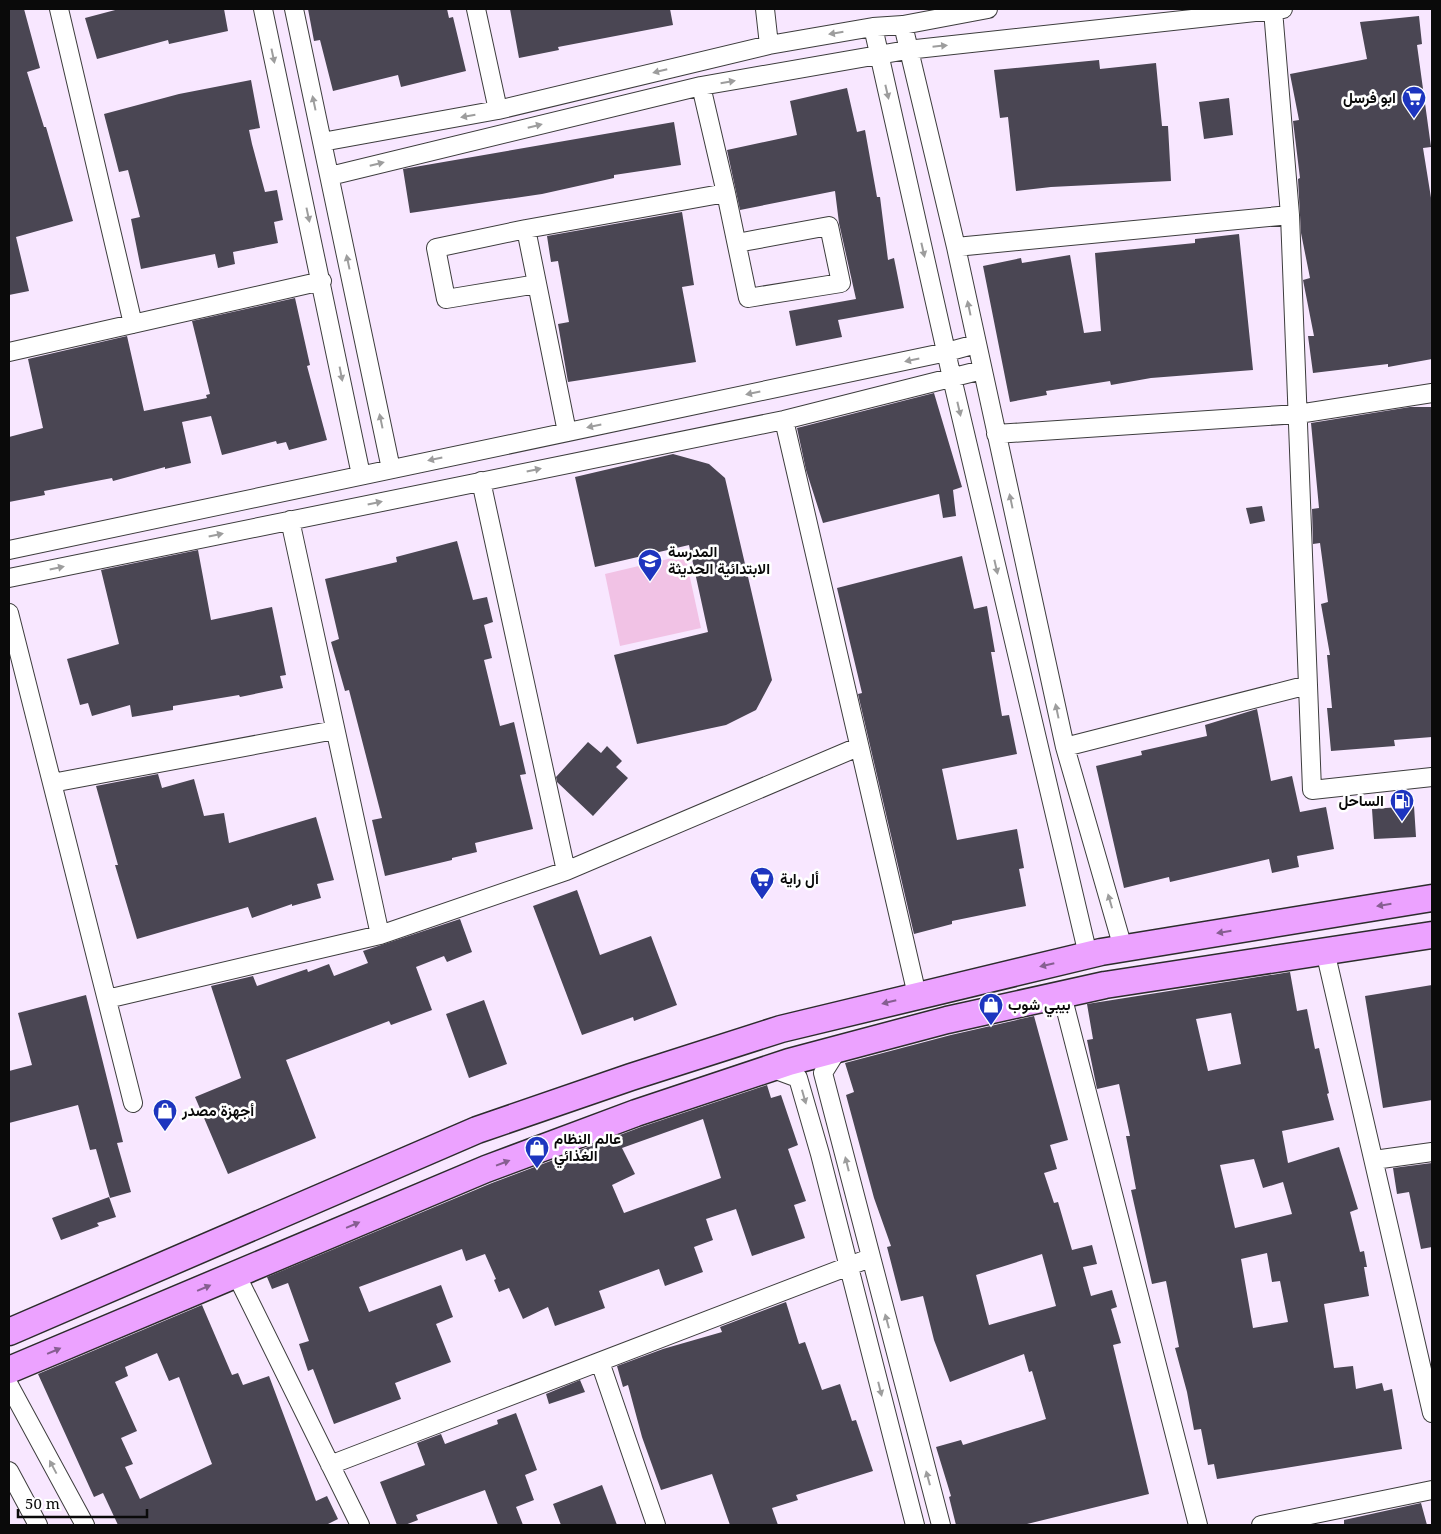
<svg xmlns="http://www.w3.org/2000/svg" width="1441" height="1534" font-family="'Noto Serif',Vazirmatn,serif">
  <rect width="100%" height="100%" fill="#f8e7ff"/>
  <path fill="#f1c2e5" d="M685 555 701 628 620 646 605 574Z"/>
  <path fill="#4a4653" fill-rule="evenodd" d="M9 9H24L40 68 27 72 44 127H46L73 221 16 237 29 291 9 295Z
    M119 9H224L228 31 169 44 168 40 97 59 85 18Z
    M308 9H447L449 18 453 17 466 71 401 87 398 75 333 91 320 40 314 41Z
    M510 9H670L673 25 558 47 559 50 519 58Z
    M1419 16 1422 44 1417 45 1431 147 1423 148 1432 204V359L1388 367V364L1313 373 1308 336H1314L1303 280 1310 278 1301 233 1298 179 1300 178 1293 121 1299 120 1290 74 1367 59 1360 22Z
    M1099 60 1100 69 1156 63 1162 126H1168L1171 181 1051 187 1016 191 1008 117 1000 118 994 70Z
    M251 80 260 128 249 130 252 144 265 192 277 190 283 220 274 222 278 243 233 252 235 264 218 268 215 254 141 269 131 219 140 217 128 170 119 172 104 114 179 94Z
    M847 88 857 132 865 130 877 197H880L888 260 894 258 904 308 838 320 842 337 796 346 789 311 856 299 839 223 835 191 740 210 727 150 797 135 790 101Z
    M1229 98 1233 135 1204 139 1199 102Z
    M674 122 681 165 614 175V178L542 194 410 213 403 169Z
    M682 212 694 285 682 287 696 362 568 382 558 324 569 322 558 261 551 262 547 236Z
    M1239 234 1253 370 1151 378 1111 385 1110 381 1046 391 1047 395 1010 402 983 266 1021 258 1022 263 1070 255 1084 333 1101 331 1095 253 1195 243V239Z
    M295 298 310 365 307 366 327 440 289 450 286 442 277 444 276 441 222 455 211 416 182 422 191 463 165 469V467L113 481 112 478 44 491 45 495 9 502V437L43 428 28 359 127 336 144 411 207 398 206 395 210 394 192 321Z
    M934 393 962 487 953 490 956 516 943 518 939 494 823 523 806 470 797 428Z
    M1410 407H1432V737L1394 740 1395 746 1331 751 1327 708H1332L1327 655H1330L1321 604 1328 602 1320 543 1313 544 1312 509 1319 508 1311 423Z
    M673 454 709 464 725 478 772 680 756 710 726 725 637 744 614 655 708 632 689 545 595 567 575 477Z
    M1262 506 1265 521 1250 524 1246 508Z
    M457 541 473 600 487 597 493 622 484 625 492 658 484 660 500 726 514 722 526 774 520 775 533 829 475 843 477 852 452 858V860L385 876 372 820 382 818 349 690 345 691 331 642 339 639 325 579 397 562 396 557Z
    M198 550 211 620 272 607 286 675 280 676 283 688 240 697 239 695 173 706V710L132 717 130 705 92 716 88 703 80 705 67 659 119 644 101 570Z
    M962 556 974 609 987 606 995 652H991L1002 716 1009 715 1017 754 942 769 957 840 1017 829 1024 868 1019 869 1026 906 952 921V924L914 934 858 694 862 693 837 588Z
    M1257 709 1271 781 1292 776 1300 812 1326 807 1334 849 1297 856 1299 867 1272 873 1269 859 1170 882 1169 877 1124 888 1096 766 1142 755 1141 751 1207 736 1205 725Z
    M588 742 601 753 607 746 622 761 616 767 628 778 593 816 557 782 556 777Z
    M158 774 162 788 194 779 204 816 224 813 229 843 316 817 334 880 317 884 321 898 292 906V904L252 918 248 907 137 939 115 865H118L96 786Z
    M1414 806 1416 837 1374 839 1372 809Z
    M577 890 600 955 651 936 677 1005 634 1021 633 1017 582 1035 533 906Z
    M460 919 472 952 447 962 444 956 416 967 432 1010 391 1025 389 1021 286 1060 316 1138 228 1174 195 1097 241 1078 211 986 253 976 257 986 307 969 308 972 329 964 334 976 368 963 363 951Z
    M1290 972 1297 1011 1307 1009 1315 1049 1319 1048 1329 1093 1327 1094 1334 1120 1282 1131 1288 1163 1339 1147 1358 1209 1350 1212 1360 1252 1364 1251 1367 1267H1364L1369 1296 1324 1304 1334 1368 1353 1366 1356 1389 1382 1383 1384 1391 1392 1389 1402 1449 1217 1479 1214 1464 1208 1465 1201 1429 1194 1430 1187 1392 1175 1348 1179 1347 1166 1281 1152 1284 1131 1190 1136 1189 1126 1136H1130L1119 1084 1097 1089 1087 1040 1093 1039 1087 1004ZM1231 1013 1241 1064 1208 1071 1196 1019ZM1254 1159 1263 1188 1283 1182 1292 1214 1235 1228 1220 1165ZM1267 1253 1272 1282 1280 1281 1288 1322 1253 1328 1241 1259Z
    M1432 985V1100L1383 1108 1365 996Z
    M86 995 123 1142 117 1143 131 1192 110 1198 96 1149 90 1150 78 1105 9 1123V1071L32 1065 18 1013Z
    M484 1000 507 1064 469 1078 446 1014Z
    M1034 1016 1068 1140 1050 1145 1057 1169 1044 1173 1054 1203 1058 1202 1072 1250 1092 1245 1097 1264 1083 1267 1091 1296 1112 1290 1117 1307 1111 1309 1121 1343 1113 1345 1149 1494 1023 1525H956L949 1497 951 1496 936 1447 961 1440 963 1445 1046 1419 1032 1371 1029 1372 1024 1354 950 1382 934 1340 923 1296 901 1301 887 1247 891 1246 874 1198 846 1095 854 1092 845 1063 951 1035ZM1042 1254 1056 1306 989 1325 976 1275Z
    M767 1085 771 1098 781 1095 798 1145 788 1149 806 1201 794 1205 805 1238 752 1256 736 1209 706 1219 713 1240 694 1247 703 1272 665 1286 659 1269 599 1291 605 1308 555 1326 548 1307 523 1319 509 1288 499 1292 494 1280 496 1279 485 1254 466 1261 462 1249 359 1287 369 1312 441 1285 453 1317 436 1324 451 1362 395 1383 401 1399 334 1424 313 1369 308 1371 299 1344 309 1341 288 1283 272 1289 267 1277 492 1183 641 1127ZM703 1119 721 1178 624 1213 612 1185 635 1174 622 1148Z
    M1432 1163V1247L1421 1249 1409 1192 1397 1194 1393 1168Z
    M109 1197 116 1217 97 1223 99 1226 61 1240 52 1218Z
    M786 1302 799 1344 805 1342 822 1390 840 1384 852 1421 856 1420 873 1471 796 1495 798 1500 772 1508 778 1525H730L712 1474 661 1490 642 1437 628 1385 623 1387 617 1366 663 1349 722 1332 720 1327Z
    M202 1305 232 1375 238 1373 243 1385 269 1376 316 1501 327 1496 338 1519 326 1525H118L103 1493 94 1497 38 1374ZM157 1353 169 1381 179 1377 212 1464 140 1499 125 1467 133 1464 121 1438 137 1431 115 1382 128 1376 125 1367Z
    M580 1380 585 1392 549 1404 546 1394Z
    M516 1413 537 1470 525 1475 534 1500 516 1507 523 1525H498L485 1490 416 1515 418 1520 405 1525H397L380 1482 425 1465 417 1443 441 1434 445 1444 498 1424 497 1420Z
    M602 1485 617 1525H561L553 1504Z
    M1421 1503 1427 1525H1344V1520Z"/>
  <g fill="none" stroke-linecap="round" stroke-linejoin="round">
    <defs>
      <path id="minor" d="M59 9 133 324
        M263 9 361 475
        M294 9 391 469
        M476 9 498 110
        M765 9 769 45
        M1273 10 1290 215 1312 790 1432 777
        M903 25 956 247 1065 747 1123 948
        M873 27 952 378 1088 955
        M701 86 726 193
        M322 142 498 110 769 45 873 27 903 25 988 9
        M330 176 701 86 907 50 1283 9
        M526 229 436 248 446 299 537 284
        M956 247 1290 215
        M9 352 322 281
        M784 420 917 995
        M567 432 526 229 726 193 748 298 841 283 829 226 737 243
        M996 434 1298 414 1432 393
        M481 481 566 871
        M290 520 380 935
        M9 550 947 352 976 344
        M9 578 784 420 982 370
        M9 613 133 1103
        M1065 747 1308 685
        M52 783 335 730
        M1325 951 1432 1413
        M1062 995 1198 1525
        M107 999 380 935 566 871 858 747
        M838 1049 823 1073 941 1525
        M771 1068 798 1078 820 1154 915 1525
        M1374 1160 1432 1152
        M236 1274 360 1525
        M600 1362 656 1525
        M9 1385 85 1525
        M330 1465 870 1258
        M9 1471 38 1525
        M1261 1525 1432 1490"/>
      <path id="secondary" d="M9 1332 477 1130 631 1077 781 1029 1101 952 1432 898
        M9 1370 486 1169 636 1113 789 1062 947 1020 1105 985 1432 935"/>
    </defs>
    <use href="#minor" stroke="#3d3d3d" stroke-width="20"/>
    <use href="#secondary" stroke="#2c2c2c" stroke-width="29"/>
    <use href="#minor" stroke="#fff" stroke-width="18"/>
    <use href="#secondary" stroke="#eca2ff" stroke-width="26"/>
  </g>
  <defs><path id="oneway-solid" d="M-6-.8H1V-3.2L6.5 0L1 3.2V.8H-6Z" transform="scale(1.25)"/></defs>
  <g fill="#9d9d9d">
    <use href="#oneway-solid" transform="translate(836 33) rotate(171)"/>
    <use href="#oneway-solid" transform="translate(940 46) rotate(-6)"/>
    <use href="#oneway-solid" transform="translate(273 56) rotate(78)"/>
    <use href="#oneway-solid" transform="translate(660 71) rotate(166)"/>
    <use href="#oneway-solid" transform="translate(728 82) rotate(-10)"/>
    <use href="#oneway-solid" transform="translate(887 92) rotate(77)"/>
    <use href="#oneway-solid" transform="translate(314 103) rotate(-102)"/>
    <use href="#oneway-solid" transform="translate(468 116) rotate(170)"/>
    <use href="#oneway-solid" transform="translate(535 126) rotate(-14)"/>
    <use href="#oneway-solid" transform="translate(377 164) rotate(-14)"/>
    <use href="#oneway-solid" transform="translate(308 215) rotate(78)"/>
    <use href="#oneway-solid" transform="translate(923 250) rotate(77)"/>
    <use href="#oneway-solid" transform="translate(348 262) rotate(-102)"/>
    <use href="#oneway-solid" transform="translate(969 308) rotate(-102)"/>
    <use href="#oneway-solid" transform="translate(912 360) rotate(168)"/>
    <use href="#oneway-solid" transform="translate(341 374) rotate(79)"/>
    <use href="#oneway-solid" transform="translate(753 393) rotate(168)"/>
    <use href="#oneway-solid" transform="translate(959 409) rotate(77)"/>
    <use href="#oneway-solid" transform="translate(381 421) rotate(-102)"/>
    <use href="#oneway-solid" transform="translate(594 426) rotate(168)"/>
    <use href="#oneway-solid" transform="translate(435 459) rotate(168)"/>
    <use href="#oneway-solid" transform="translate(534 470) rotate(-12)"/>
    <use href="#oneway-solid" transform="translate(1011 501) rotate(-102)"/>
    <use href="#oneway-solid" transform="translate(375 503) rotate(-12)"/>
    <use href="#oneway-solid" transform="translate(216 535) rotate(-12)"/>
    <use href="#oneway-solid" transform="translate(996 567) rotate(77)"/>
    <use href="#oneway-solid" transform="translate(57 568) rotate(-12)"/>
    <use href="#oneway-solid" transform="translate(1057 711) rotate(-102)"/>
    <use href="#oneway-solid" transform="translate(1110 901) rotate(-106)"/>
    <use href="#oneway-solid" transform="translate(804 1097) rotate(74)"/>
    <use href="#oneway-solid" transform="translate(847 1164) rotate(-104)"/>
    <use href="#oneway-solid" transform="translate(887 1321) rotate(-105)"/>
    <use href="#oneway-solid" transform="translate(880 1389) rotate(76)"/>
    <use href="#oneway-solid" transform="translate(53 1467) rotate(-118)"/>
    <use href="#oneway-solid" transform="translate(928 1478) rotate(-105)"/>
  </g>
  <g fill="#865e91">
    <use href="#oneway-solid" transform="translate(1384 905) rotate(171)"/>
    <use href="#oneway-solid" transform="translate(1224 932) rotate(171)"/>
    <use href="#oneway-solid" transform="translate(1047 965) rotate(167)"/>
    <use href="#oneway-solid" transform="translate(889 1002) rotate(166)"/>
    <use href="#oneway-solid" transform="translate(503 1163) rotate(-21)"/>
    <use href="#oneway-solid" transform="translate(353 1225) rotate(-23)"/>
    <use href="#oneway-solid" transform="translate(204 1288) rotate(-23)"/>
    <use href="#oneway-solid" transform="translate(54 1351) rotate(-23)"/>
  </g>
  <defs>
    <symbol id="supermarket-pin" viewBox="-11 -11 22 30"><path d="M0 17L-7.5 6A9.5 9.5 0 1 1 7.5 6Z" fill="#1d35bf" stroke="#fff"/><path d="M-6-5.5h2.5l.6 2H6L4.5 2H-2.5L-4.4-4H-6ZM-1.5 3.2a1.3 1.3 0 1 0 .1 0ZM3 3.2a1.3 1.3 0 1 0 .1 0Z" fill="#fff"/></symbol>
    <symbol id="school-pin" viewBox="-11 -11 22 30"><path d="M0 17L-7.5 6A9.5 9.5 0 1 1 7.5 6Z" fill="#1d35bf" stroke="#fff"/><path d="M0-5L7-2L0 1L-7-2ZM-4 1L0 2.5L4 1V4Q0 6-4 4Z" fill="#fff"/></symbol>
    <symbol id="fuel-pin" viewBox="-11 -11 22 30"><path d="M0 17L-7.5 6A9.5 9.5 0 1 1 7.5 6Z" fill="#1d35bf" stroke="#fff"/><path d="M-5.5-6h7V0h2V4h1.3V-2.5L3-4.5l.8-.8L6-3V5H2.5V1h-1V6h-7ZM-4.2-4.7v3.2H.2V-4.7Z" fill="#fff"/></symbol>
    <symbol id="shop-pin" viewBox="-11 -11 22 30"><path d="M0 17L-7.5 6A9.5 9.5 0 1 1 7.5 6Z" fill="#1d35bf" stroke="#fff"/><path d="M-5-2.5h2.3a2.7 3.5 0 0 1 5.4 0H5L5.5 6h-11ZM-1.5-2.5h3a1.5 2.3 0 0 0-3 0Z" fill="#fff"/></symbol>
  </defs>
  <g fill-rule="evenodd">
    <use href="#supermarket-pin" x="1400" y="84" width="28" height="38"/>
    <use href="#school-pin" x="636" y="547" width="28" height="38"/>
    <use href="#fuel-pin" x="1388" y="787" width="28" height="38"/>
    <use href="#supermarket-pin" x="748" y="865" width="28" height="38"/>
    <use href="#shop-pin" x="977" y="991" width="28" height="38"/>
    <use href="#shop-pin" x="151" y="1097" width="28" height="38"/>
    <use href="#shop-pin" x="523" y="1134" width="28" height="38"/>
  </g>
  <g text-anchor="middle" stroke-width="5" stroke-linejoin="round" paint-order="stroke">
    <g font-size="15" font-weight="bold" fill="#0a0a0a" stroke="#fff" text-anchor="start">
      <text x="1396" y="103" text-anchor="end">ابو فرسل</text>
      <text x="668" y="557">المدرسة<tspan x="668" dy="17">الابتدائية الحديثة</tspan></text>
      <text x="1384" y="806" text-anchor="end">الساحل</text>
      <text x="780" y="884">أل راية</text>
      <text x="1008" y="1010">بيبي شوب</text>
      <text x="182" y="1116">أجهزة مصدر</text>
      <text x="554" y="1144">عالم النظام<tspan x="554" dy="17">الغذائي</tspan></text>
    </g>
  </g>
  <rect width="1441" height="1534" fill="none" stroke="#0a0a0a" stroke-width="20"/>
  <path d="M18 1509v8h129v-8" fill="none" stroke="#0a0a0a" stroke-width="2.5"/>
  <text x="25" y="1509" font-size="15" fill="#0a0a0a" stroke="#ffffff" stroke-width="4" paint-order="stroke">50 m</text>
</svg>
